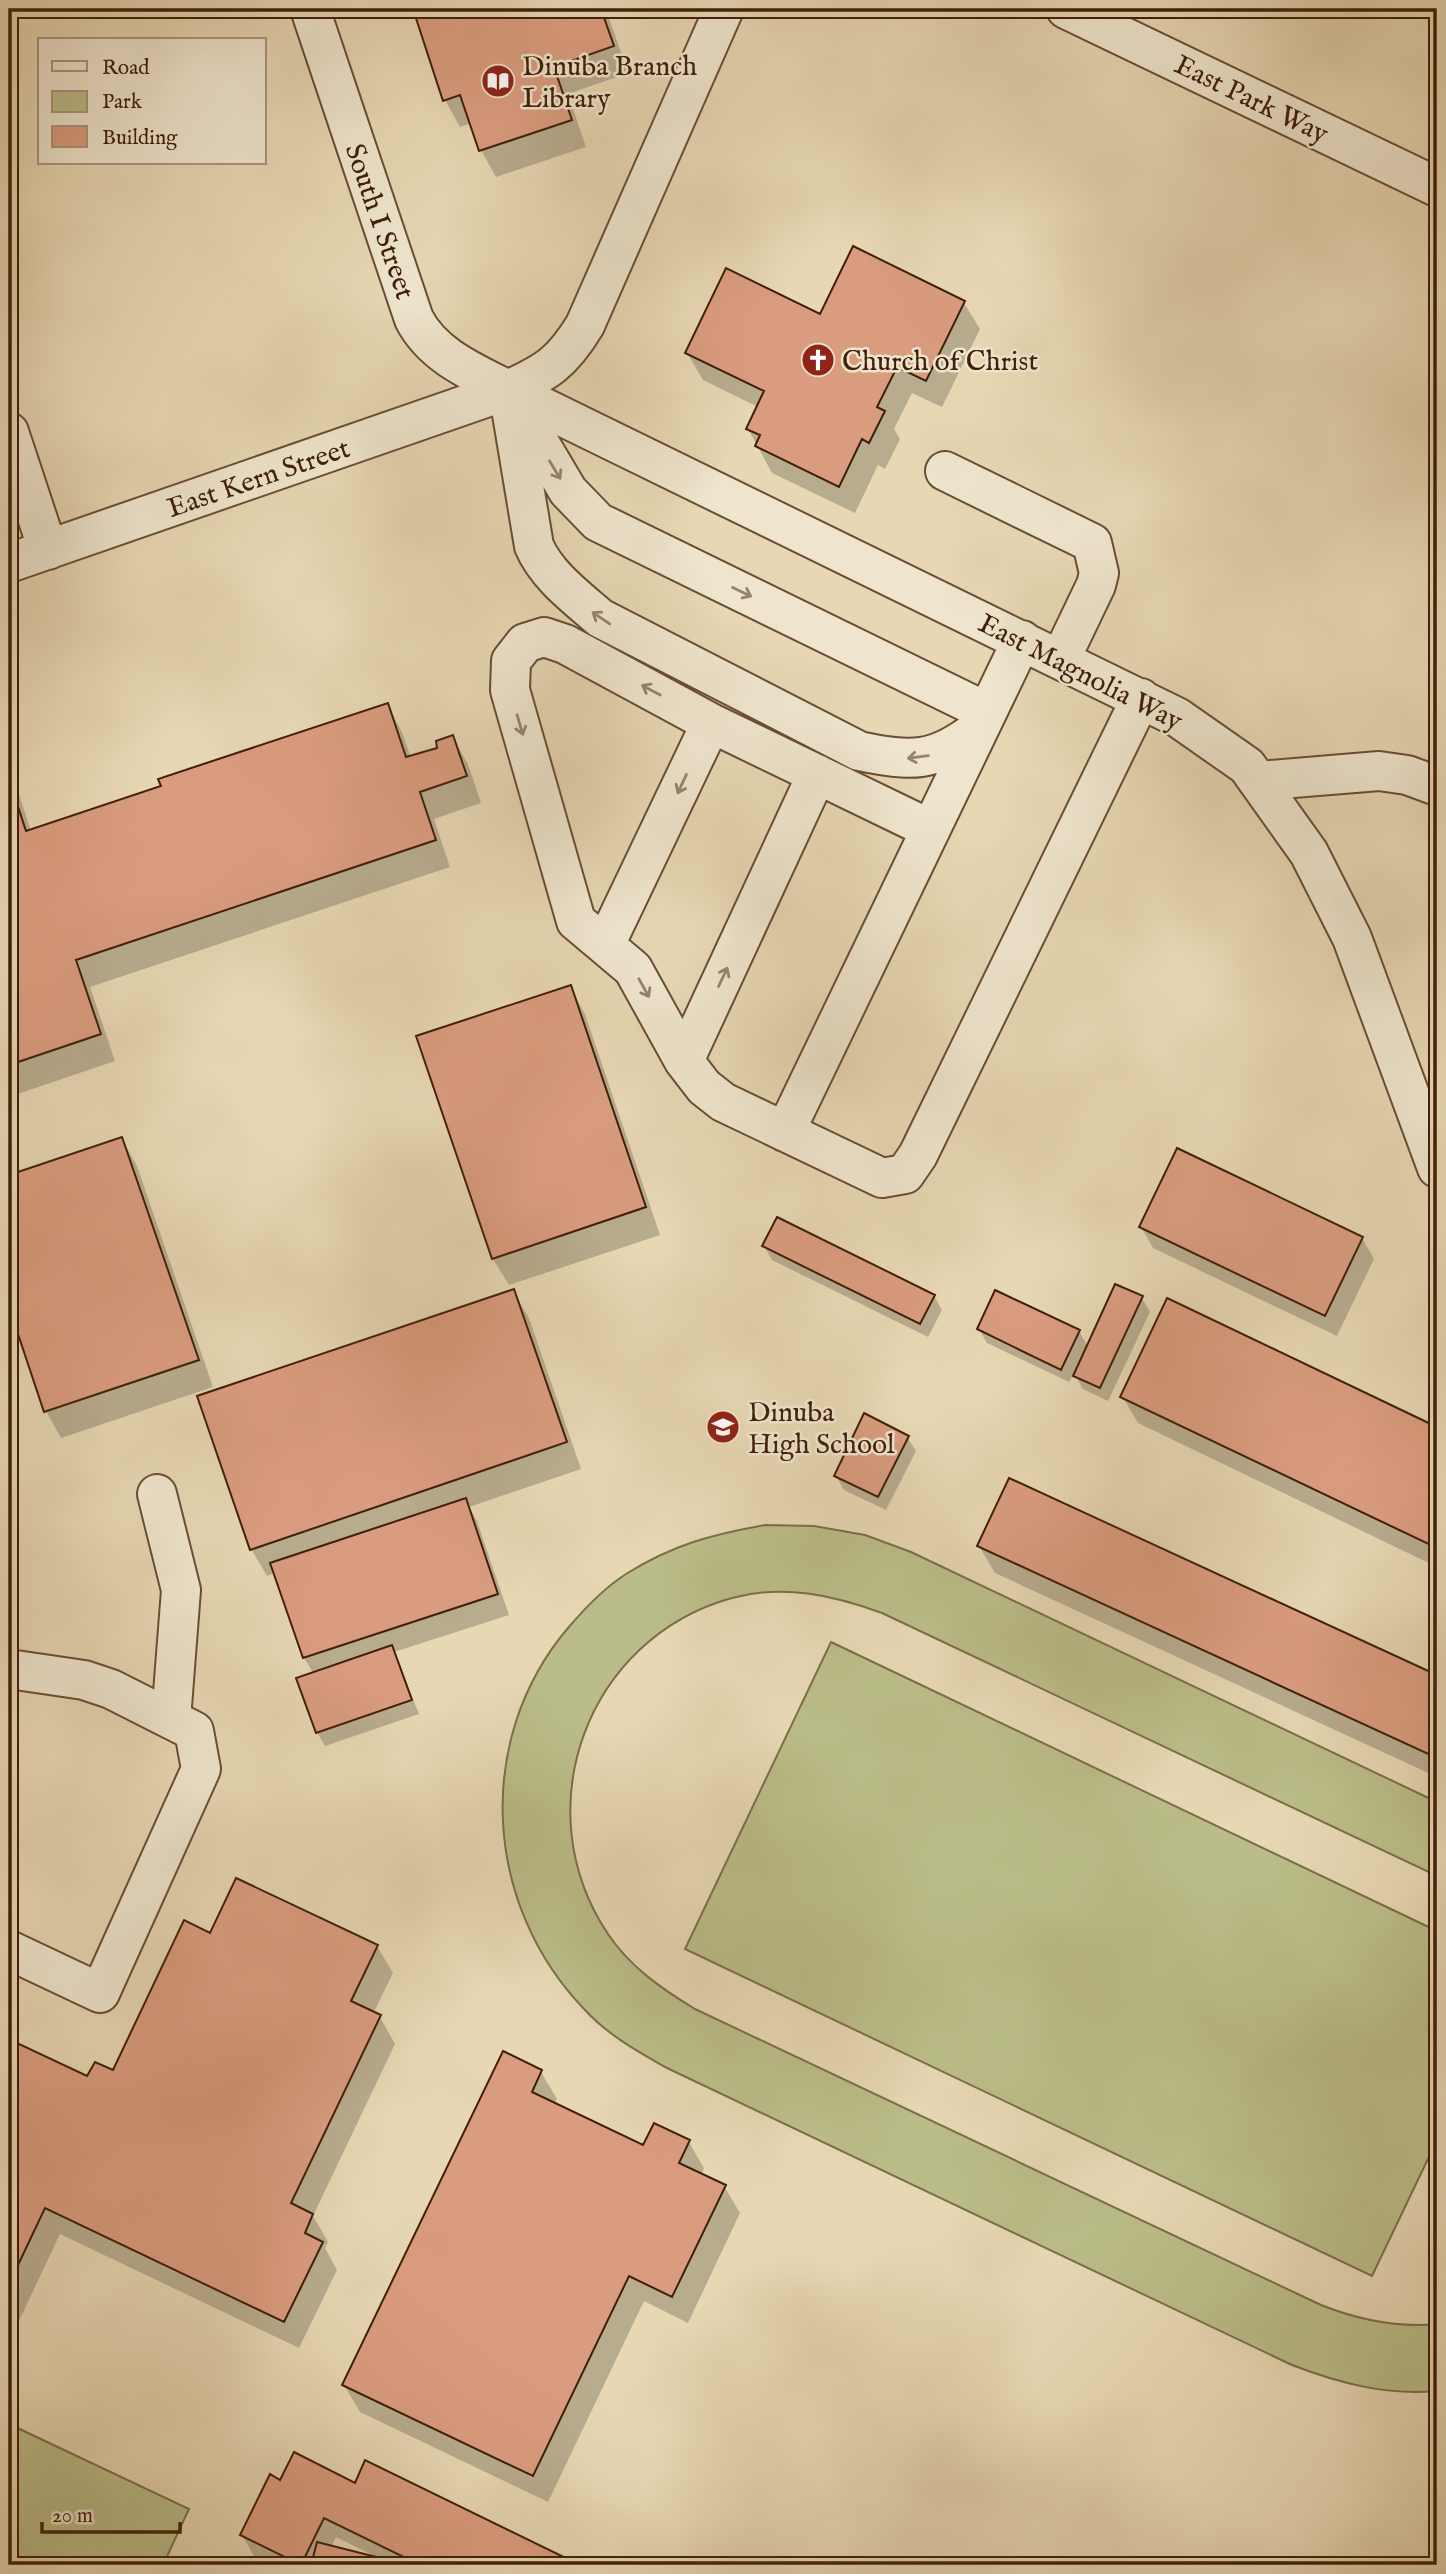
<svg xmlns="http://www.w3.org/2000/svg" width="1446" height="2574" font-family="'IM FELL English',serif">
  <rect width="100%" height="100%" fill="#e7d7b3"/>
  <filter id="stains"><feTurbulence type="fractalNoise" baseFrequency=".00286" numOctaves="4"/><feColorMatrix values="0 0 0 0 .2 0 0 0 0 .09 0 0 0 0 .02 0 0 0 .5 -.17"/></filter>
  <radialGradient id="worn" r=".72"><stop offset=".6" stop-color="#630" stop-opacity="0"/><stop offset="1" stop-color="#630" stop-opacity=".3"/></radialGradient>
  <path fill="#babd89" stroke="#7c6e49" stroke-width="2" d="M765 1525 814 1526 865 1535 911 1552 1437 1802V1876L882 1613C833 1595 783 1584 732 1598 587 1638 524 1809 608 1934 630 1967 662 1989 695 2009L1321 2305C1359 2320 1396 2328 1437 2324V2391C1387 2396 1339 2383 1292 2365L667 2068C637 2051 608 2035 585 2010 484 1906 473 1740 568 1628 585 1608 604 1588 626 1574 672 1545 713 1534 765 1525Z
    M831 1642 1437 1931V2140L1372 2276 685 1949Z
    M9 2424 189 2509 163 2565H9Z"/>
  <path fill="#0003" fill-rule="evenodd" d="M414 9H606L628 73 568 94 586 147 496 177 481 150 472 123 460 127 445 100Z
    M964 303 980 329 942 407 912 393 894 429 900 439 885 469 878 465 855 513 772 473 748 429 758 407 703 380 687 353 820 316Z
    M387 705 402 732 411 758 439 749 452 737 468 764 481 803 434 819 450 867 90 987 115 1061 9 1097V764L31 831 163 787Z
    M570 987 585 1014 660 1235 509 1285 493 1259 419 1037Z
    M122 1139 137 1166 213 1387 61 1438 46 1411 9 1302V1177Z
    M1141 1227 1362 1238 1374 1259 1337 1336 1153 1248Z
    M764 1246 934 1296 942 1310 928 1337 772 1260Z
    M513 1291 529 1318 581 1469 469 1507 477 1521 509 1615 394 1652 419 1714 325 1746 317 1732 314 1674 304 1658 275 1573 267 1576 251 1549Z
    M1142 1298 1150 1312 1108 1401 1083 1389 1074 1373 1069 1382 987 1343 979 1329 1079 1331 1088 1347Z
    M1168 1300 1437 1429V1567L1138 1423 1122 1396Z
    M907 1437 916 1451 886 1510 844 1490 836 1476Z
    M1009 1480 1437 1677V1777L995 1573 979 1546Z
    M211 1935 377 1946 393 1973 373 2014 380 2017 395 2044 313 2216 328 2242 325 2248 337 2270 299 2348 60 2234 9 2342V2060L16 2045 88 2078 114 2072Z
    M504 2053 541 2072 557 2099 554 2104 644 2147 688 2141 704 2168 701 2175 724 2186 740 2213 688 2323 644 2301 548 2502 360 2412 344 2385Z
    M366 2463 576 2565H273L254 2556 242 2535 281 2482 356 2485ZM336 2537 374 2556 373 2558 331 2547Z"/>
  <path fill="#da9c7f" stroke="#3f1f09" stroke-width="2" d="M413 9H601L614 46 554 67 572 120 479 151 460 95 443 101Z
    M853 246 965 301 926 381 897 367 877 407 885 411 869 443 862 439 839 487 755 446 760 435 746 429 764 391 685 353 726 268 820 314Z
    M388 703 406 757 437 748 436 741 453 735 467 776 420 792 436 840 76 960 101 1034 9 1065V779L26 831 161 786 158 779Z
    M571 985 646 1207 492 1259 416 1036Z
    M122 1137 199 1360 44 1412 9 1307V1175Z
    M1177 1148 1363 1237 1325 1316 1139 1227Z
    M777 1217 935 1295 920 1324 762 1246Z
    M1115 1284 1143 1296 1100 1388 1073 1376Z
    M514 1289 567 1442 250 1550 197 1396Z
    M995 1290 1080 1330 1061 1370 977 1329Z
    M1167 1298 1437 1427V1548L1120 1397Z
    M864 1413 909 1436 878 1497 834 1476Z
    M1009 1478 1437 1675V1758L977 1546Z
    M466 1498 498 1594 303 1658 270 1563Z
    M392 1645 412 1700 316 1733 296 1678Z
    M236 1878 378 1945 351 2001 381 2015 291 2203 313 2214 305 2233 323 2242 284 2322 45 2208 9 2284V2056L15 2042 87 2076 95 2062 113 2070 184 1920 210 1933Z
    M503 2051 542 2070 532 2092 643 2145 654 2123 690 2140 679 2163 726 2185 672 2297 629 2276 533 2476 342 2385Z
    M294 2452 355 2483 365 2460 580 2565H420L324 2518 301 2565 240 2535 270 2474 280 2480Z
    M317 2542 408 2565H311Z"/>
  <g fill="none" stroke-linecap="round" stroke-linejoin="round">
    <defs>
      <path id="minor" d="M310 9 414 319C433 356 473 372 508 390L1177 717 1247 766 1309 853 1352 938 1437 1168
        M1066 9 1437 187
        M508 390 534 546C547 576 576 597 600 618L859 751C912 762 934 763 978 729
        M520 410 568 491 598 522 987 712
        M9 432 48 550
        M945 471 1092 543 1099 573 1096 585 1061 658
        M9 563 508 390C547 372 562 363 585 325L724 9
        M1258 781 1379 771 1407 775 1437 786
        M930 829 711 723 565 644 544 637 525 643 511 661 510 690 576 921 633 969 684 1061 704 1087 723 1102 882 1178 905 1174 918 1155 1141 698
        M605 945 711 723
        M684 1061 817 774
        M785 1132 1022 640
        M157 1494 181 1590 171 1719
        M9 1669 84 1680 111 1689 194 1731 201 1769 100 1993 9 1950"/>
    </defs>
    <use href="#minor" stroke="#694d34" stroke-width="42"/>
    <use href="#minor" stroke="#efe5ce" stroke-width="38"/>
  </g>
  <defs><path id="oneway-shaft" d="M-6 0H5M1.5-3L5.5 0L1.5 3" fill="none" stroke-width="1.6" stroke-linecap="round" stroke-linejoin="round" transform="scale(1.75)"/></defs>
  <g stroke="#97826c">
    <use href="#oneway-shaft" transform="translate(555 470) rotate(59)"/>
    <use href="#oneway-shaft" transform="translate(742 592) rotate(26)"/>
    <use href="#oneway-shaft" transform="translate(601 618) rotate(-146)"/>
    <use href="#oneway-shaft" transform="translate(651 690) rotate(-152)"/>
    <use href="#oneway-shaft" transform="translate(520 725) rotate(74)"/>
    <use href="#oneway-shaft" transform="translate(918 757) rotate(172)"/>
    <use href="#oneway-shaft" transform="translate(682 784) rotate(115)"/>
    <use href="#oneway-shaft" transform="translate(723 977) rotate(-65)"/>
    <use href="#oneway-shaft" transform="translate(644 988) rotate(61)"/>
  </g>
  <defs>
    <symbol id="library-disc" viewBox="-11 -11 22 22"><circle r="9.5" fill="#8f2418" stroke="#efe5ce"/><path d="M-6-4Q-3-5.5-.7-3.5V5Q-3 3-6 4ZM6-4Q3-5.5 .7-3.5V5Q3 3 6 4Z" fill="#fff"/></symbol>
    <symbol id="church-disc" viewBox="-11 -11 22 22"><circle r="9.5" fill="#8f2418" stroke="#efe5ce"/><path d="M-1.2-6h2.4v3.5h3.3v2.4h-3.3V6h-2.4V-.1h-3.3v-2.4h3.3Z" fill="#fff"/></symbol>
    <symbol id="school-disc" viewBox="-11 -11 22 22"><circle r="9.5" fill="#8f2418" stroke="#efe5ce"/><path d="M0-5L7-2L0 1L-7-2ZM-4 1L0 2.5L4 1V4Q0 6-4 4Z" fill="#fff"/></symbol>
  </defs>
  <g fill-rule="evenodd">
    <use href="#library-disc" x="479" y="62" width="38" height="38"/>
    <use href="#church-disc" x="799" y="341" width="38" height="38"/>
    <use href="#school-disc" x="704" y="1408" width="38" height="38"/>
  </g>
  <g text-anchor="middle" stroke-width="5" stroke-linejoin="round" paint-order="stroke">
    <g font-size="28" fill="#3f1f09" stroke="#efe5ce" text-anchor="start">
      <text x="522" y="75">Dinuba Branch<tspan x="522" dy="32">Library</tspan></text>
      <text x="842" y="370">Church of Christ</text>
      <text x="748" y="1421">Dinuba<tspan x="748" dy="32">High School</tspan></text>
    </g>
    <g font-size="28" fill="#3f1f09" stroke="#efe5ce">
      <text transform="translate(1252 98) rotate(26)" y="10">East Park Way</text>
      <text transform="translate(381 221) rotate(71)" y="10">South I Street</text>
      <text transform="translate(258 477) rotate(-19)" y="10">East Kern Street</text>
      <text transform="translate(1081 671) rotate(27)" y="10">East Magnolia Way</text>
    </g>
  </g>
  <rect width="1446" height="2574" fill="none" stroke="#e7d7b3" stroke-width="35"/>
  <rect x="10" y="10" width="1425" height="2553" fill="none" stroke="#3f1f09" stroke-width="3.5"/>
  <rect x="18" y="18" width="1411" height="2539" fill="none" stroke="#3f1f09" stroke-width="2"/>
  <rect x="38" y="38" width="228" height="126" fill="#efe5ce" stroke="#a9967f" stroke-width="2"/>
  <rect x="52" y="61" width="35" height="10" fill="#efe5ce" stroke="#a9967f" stroke-width="2"/>
  <text x="102" y="74" font-size="21" fill="#3f1f09">Road</text>
  <rect x="52" y="91" width="35" height="21" fill="#babd89" stroke="#a9967f" stroke-width="2"/>
  <text x="102" y="108" font-size="21" fill="#3f1f09">Park</text>
  <rect x="52" y="126" width="35" height="21" fill="#da9c7f" stroke="#a9967f" stroke-width="2"/>
  <text x="102" y="144" font-size="21" fill="#3f1f09">Building</text>
  <path d="M42 2522v10h138v-10" fill="none" stroke="#3f1f09" stroke-width="3.5"/>
  <text x="52" y="2522" font-size="21" fill="#3f1f09" stroke="#efe5ce" stroke-width="5" paint-order="stroke">20 m</text>
  <rect width="100%" height="100%" filter="url(#stains)"/>
  <rect width="100%" height="100%" fill="url(#worn)"/>
</svg>
